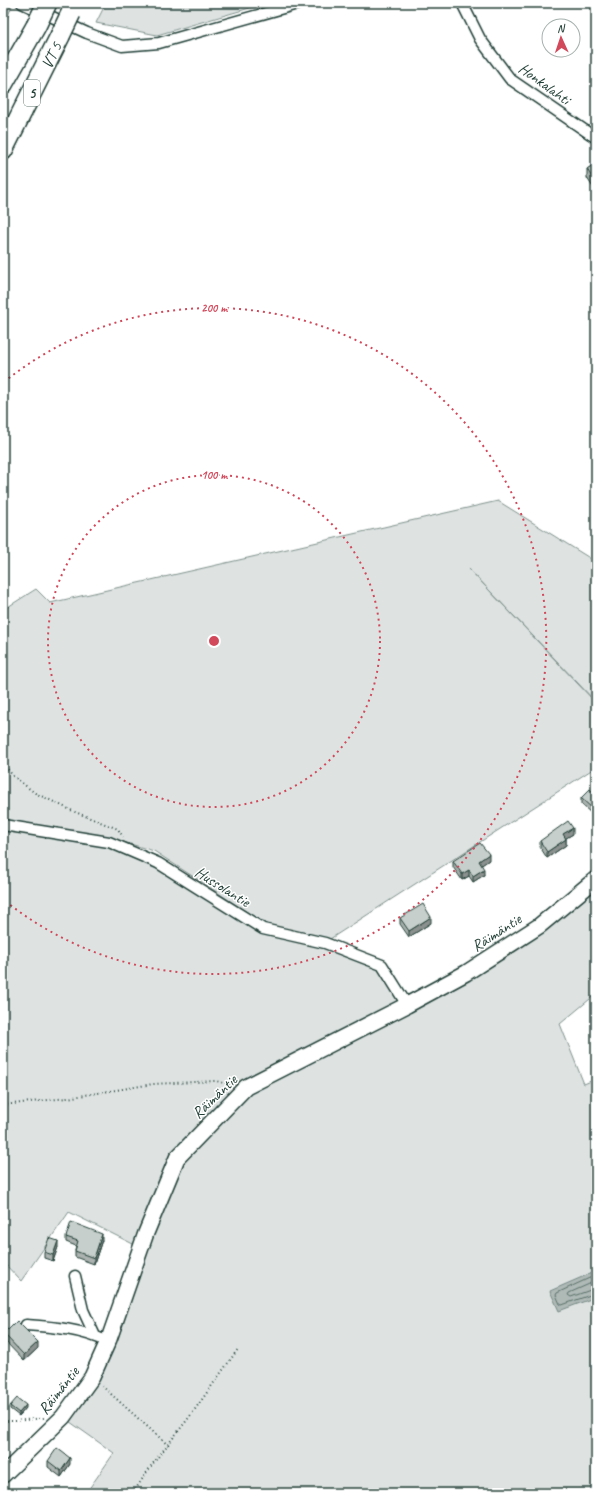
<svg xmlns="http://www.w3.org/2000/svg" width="599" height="1496" font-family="Caveat,sans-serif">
  <rect width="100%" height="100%" fill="#fff"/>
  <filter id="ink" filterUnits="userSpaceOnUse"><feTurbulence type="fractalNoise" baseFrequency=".025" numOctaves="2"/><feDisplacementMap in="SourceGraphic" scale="8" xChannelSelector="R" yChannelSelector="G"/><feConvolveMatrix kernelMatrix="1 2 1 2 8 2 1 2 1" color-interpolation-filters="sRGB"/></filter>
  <g filter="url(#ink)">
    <path fill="#dee3e2" stroke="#7e908b" d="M3 3H13L3 29Z
      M106 3H267L157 35 96 23Z
      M498 501 596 562V702L469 569 596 703V767L330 939 267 925 154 851 110 838 3 821V610L36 589 50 603Z
      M3 826 109 842 158 863 263 929 382 965 407 1005 466 973 596 879V994L560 1024 584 1084 596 1079V1493H86L114 1453 63 1417 92 1377 141 1248 69 1212 21 1281 3 1262Z"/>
    <path fill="#afbab7" stroke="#758883" d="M596 1271V1297L559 1311 550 1291Z"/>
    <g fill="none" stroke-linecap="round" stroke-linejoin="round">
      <path stroke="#596f68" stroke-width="1" d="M596 1275 557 1293 556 1295 560 1304 562 1305 596 1293
        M596 1281 569 1293 568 1295 571 1297 596 1288"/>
      <defs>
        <path id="street" d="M22 3 87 33 122 46 159 43 301 3
          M462 3 480 39 510 79 596 138
          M3 825 109 842 158 863 263 929 325 943 382 965 407 1005
          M75 1276 83 1310 95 1336
          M26 1325C54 1327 82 1329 108 1342"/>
        <path id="secondary" d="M3 1475 63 1417 92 1377 109 1339 146 1233 177 1158 246 1087 407 1005 466 973 539 926 596 879"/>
        <path id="highway" d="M3 84 36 26
          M3 150 60 36"/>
      </defs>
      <use href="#street" stroke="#1f3d34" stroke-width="13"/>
      <use href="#secondary" stroke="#1f3d34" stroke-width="18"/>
      <use href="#highway" stroke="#1f3d34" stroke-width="22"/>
      <path stroke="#1f3d34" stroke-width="2" stroke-dasharray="1 3" stroke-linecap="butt" d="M3 763 13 776 35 793 75 812 118 829 123 837
        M3 1105 67 1098 153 1084 216 1081 231 1085
        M102 1386 168 1445
        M3 1421H15L44 1418
        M133 1493 151 1466 191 1415 238 1349"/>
      <use href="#street" stroke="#fff" stroke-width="10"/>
      <use href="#secondary" stroke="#fff" stroke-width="15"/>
      <use href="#highway" stroke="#fff" stroke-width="19"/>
      <defs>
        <path id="highway-bridge" d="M36 26 47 3
          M60 36 71 13"/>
      </defs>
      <use href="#highway-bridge" stroke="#1f3d34" stroke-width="22" stroke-linecap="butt"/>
      <use href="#highway-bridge" stroke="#fff" stroke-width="19"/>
    </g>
    <path fill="#abb2af" stroke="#1f3d34" d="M596 163V192L587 178V169Z
      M596 796V812L593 815 581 804V798Z
      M573 834 566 838V845L547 858 540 847V841Z
      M489 860 481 865 484 875 473 882 469 876 462 880 453 867V861Z
      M400 918 431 923 409 937 400 924Z
      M66 1237 102 1240 94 1264 75 1257V1251L76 1246 66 1242Z
      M58 1247 53 1261 44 1258V1252Z
      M3 1325 8 1330 38 1348 24 1361 5 1341Z
      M10 1406 26 1408 19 1416 10 1409Z
      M48 1461 70 1464 61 1477 48 1467Z"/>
    <path fill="#8b918f" stroke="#1f3d34" d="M596 806V812L593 815V809Z
      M573 828V834L563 840V834Z
      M566 839V845L547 858V852Z
      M489 854V860L479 867V861Z
      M484 869V875L473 882V876Z
      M469 870V876L462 880V874Z
      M431 917V923L409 937V931Z
      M102 1234V1240L94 1264V1258Z
      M58 1241V1247L53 1261V1255Z
      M5 1335V1341L3 1343V1337Z
      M38 1342V1348L24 1361V1355Z
      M26 1405V1408L19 1416V1413Z
      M70 1458V1464L61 1477V1471Z"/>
    <path fill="#c7cfcc" stroke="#1f3d34" d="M596 163V184L587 169Z
      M590 789 596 796V806L593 809 581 798Z
      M568 821 573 828 563 834 566 839 547 852 540 841Z
      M480 843 489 854 479 861 484 869 473 876 469 870 462 874 453 861Z
      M423 904 431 917 409 931 400 918Z
      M71 1222 102 1234 94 1258 75 1251 78 1241 66 1237Z
      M49 1238 58 1241 53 1255 44 1252Z
      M17 1321 38 1342 24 1355 5 1335 3 1337V1325L8 1330Z
      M17 1398 26 1405 19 1413 10 1406Z
      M57 1448 70 1458 61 1471 48 1461Z"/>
  </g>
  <g fill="none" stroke="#d1495b" stroke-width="2" stroke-dasharray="2 4">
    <circle cx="214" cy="641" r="166"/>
    <path d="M4 382A333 333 0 1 1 4 900"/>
  </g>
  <g text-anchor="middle" stroke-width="3" stroke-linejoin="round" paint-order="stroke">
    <rect fill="#fff" stroke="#627771" stroke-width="1" x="24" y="80" width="16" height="26" rx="3"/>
    <g font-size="15" font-weight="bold" fill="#1f3d34">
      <text x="32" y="98">5</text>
    </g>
    <g font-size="16" fill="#1f3d34" stroke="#fff">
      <text transform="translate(51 55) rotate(-64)" y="6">VT 5</text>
      <text transform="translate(545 83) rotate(36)" y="6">Honkalahti</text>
      <text transform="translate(223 886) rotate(32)" y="6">Hussolantie</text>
      <text transform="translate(496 932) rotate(-33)" y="6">Räimäntie</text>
      <text transform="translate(214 1096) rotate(-44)" y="6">Räimäntie</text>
      <text transform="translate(58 1390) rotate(-52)" y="6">Räimäntie</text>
    </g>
  </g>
  <circle cx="214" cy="641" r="6" fill="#d1495b" stroke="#fff" stroke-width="2"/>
  <g font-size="12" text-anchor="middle" font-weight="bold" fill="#d1495b" stroke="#fff" stroke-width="3" stroke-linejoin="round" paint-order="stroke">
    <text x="214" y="312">200 m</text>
    <text x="214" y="479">100 m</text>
  </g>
  <rect width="599" height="1496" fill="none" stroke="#fff" stroke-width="16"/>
  <rect x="8" y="8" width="583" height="1480" fill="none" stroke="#1f3d34" stroke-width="1.5" filter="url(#ink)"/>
  <g transform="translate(561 38) rotate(357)"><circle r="19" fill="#ffffff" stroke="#a5b1ae"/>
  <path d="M0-3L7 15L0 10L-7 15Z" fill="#d1495b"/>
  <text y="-6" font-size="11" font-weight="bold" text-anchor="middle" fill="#1f3d34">N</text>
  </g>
</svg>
